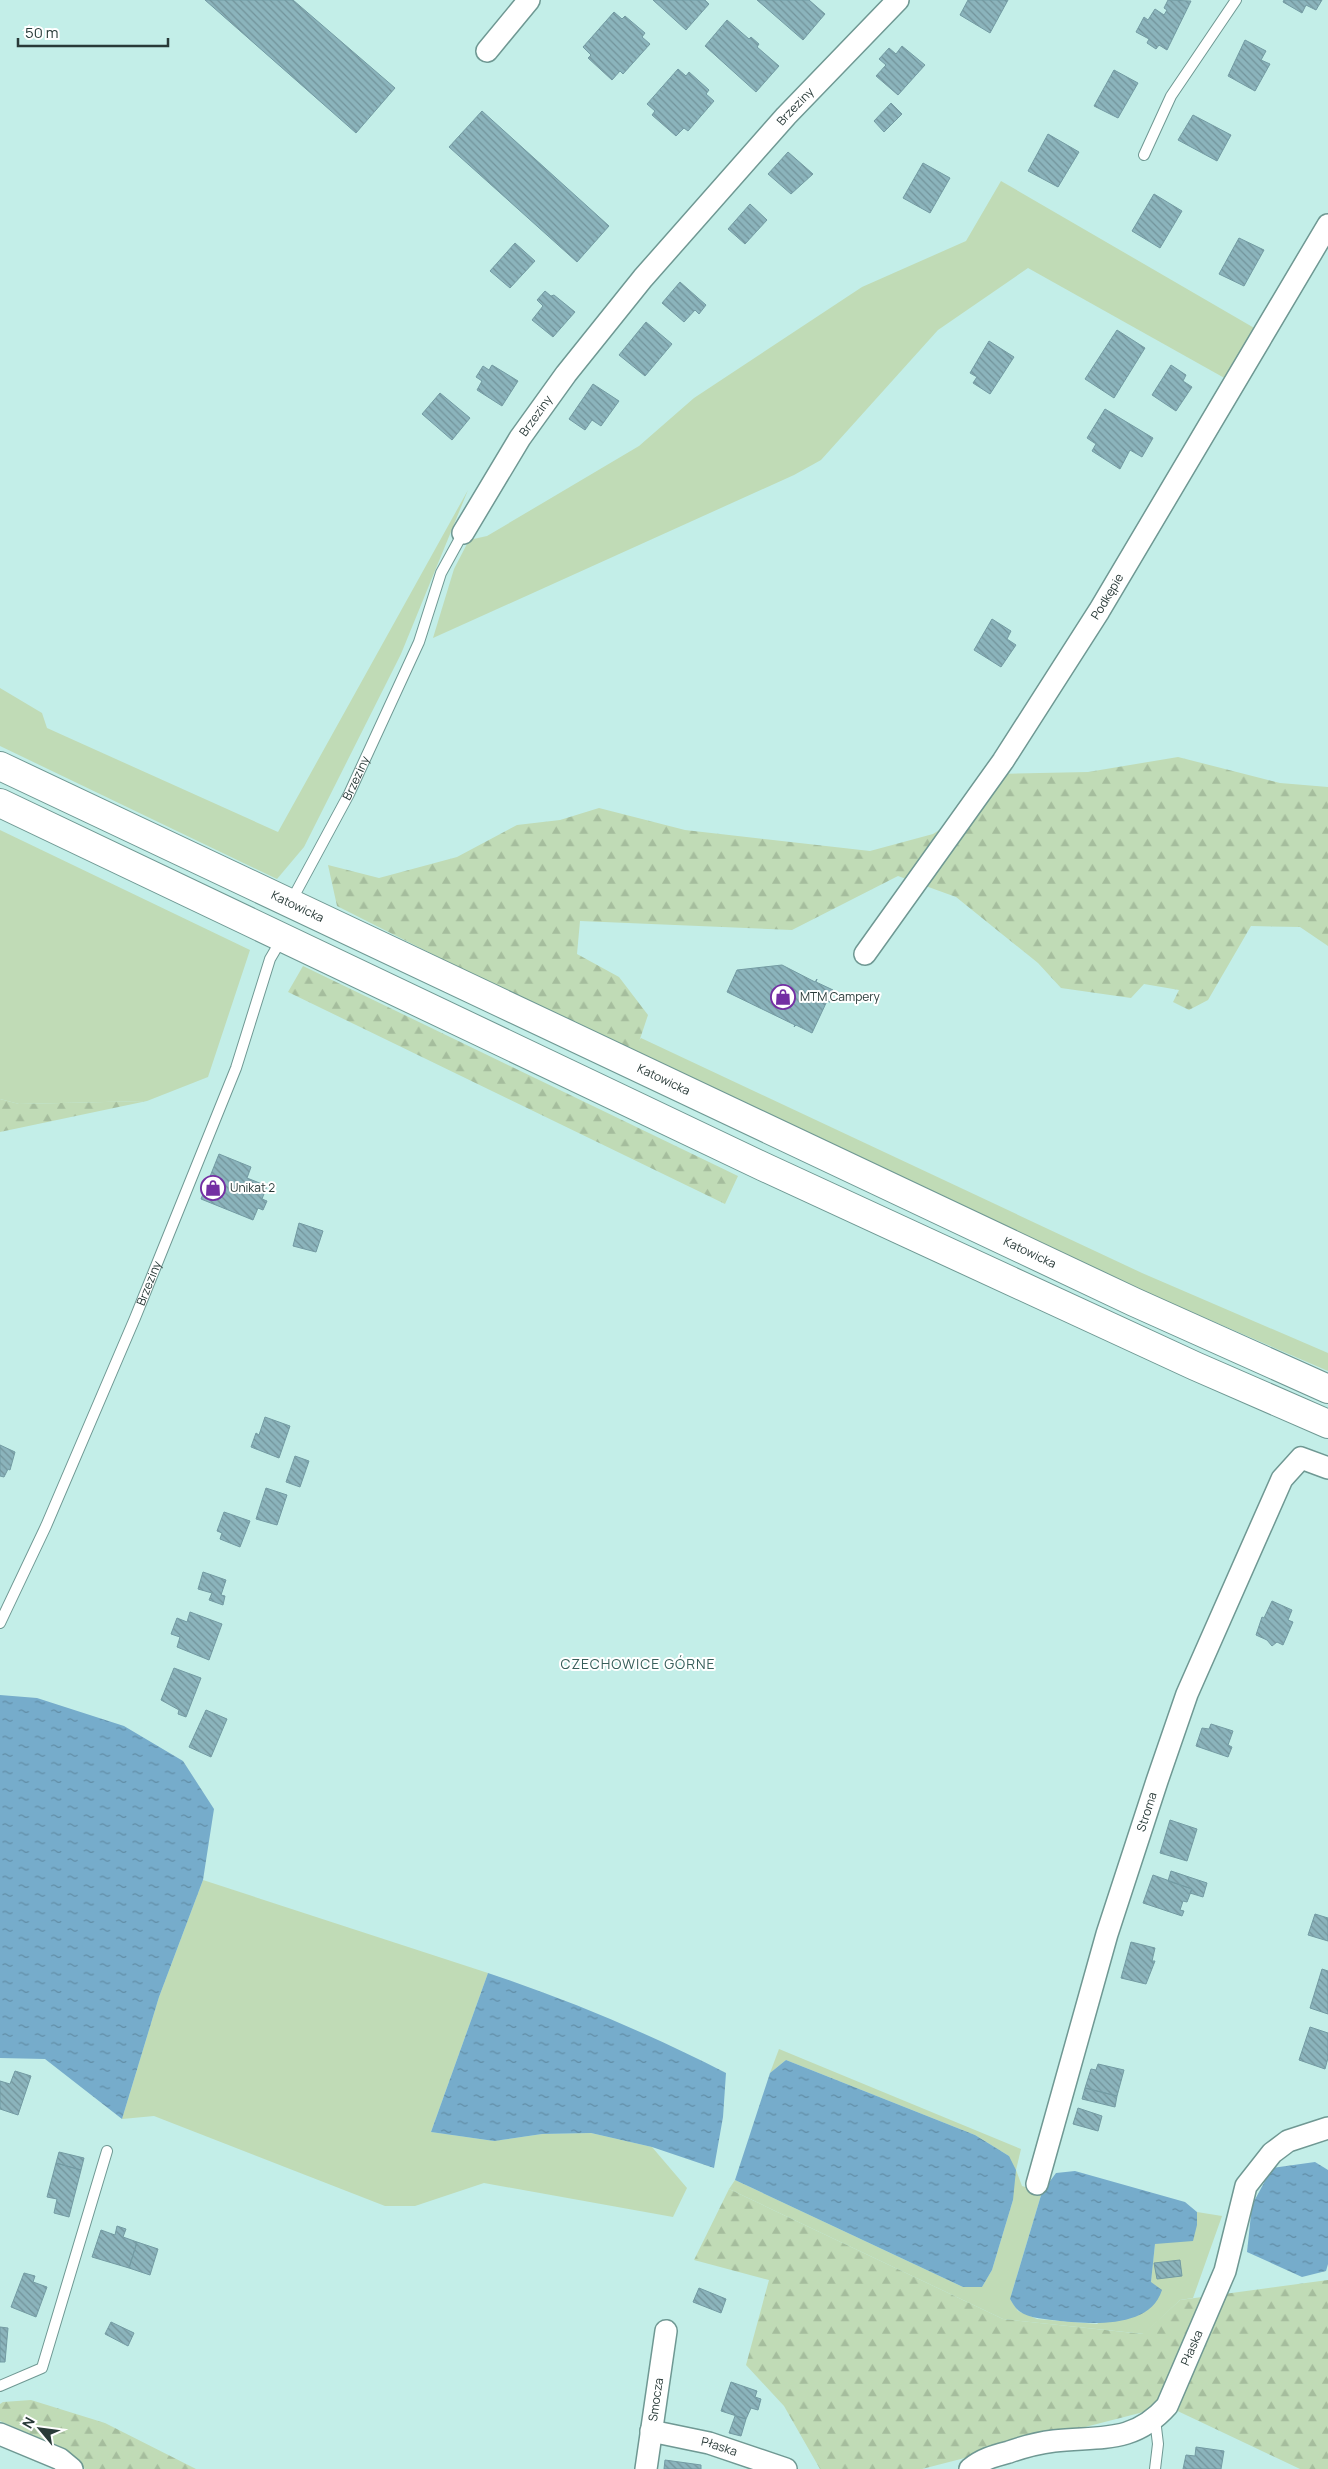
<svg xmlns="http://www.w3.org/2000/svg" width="1328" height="2469" font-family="Manrope,sans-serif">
  <defs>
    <pattern id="forest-firs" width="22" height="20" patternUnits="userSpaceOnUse" patternTransform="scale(1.25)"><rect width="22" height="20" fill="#c0dbb6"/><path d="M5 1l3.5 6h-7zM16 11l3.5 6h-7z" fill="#a5bd9d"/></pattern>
    <pattern id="water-ripples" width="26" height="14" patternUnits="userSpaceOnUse" patternTransform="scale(1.25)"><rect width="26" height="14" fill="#76accb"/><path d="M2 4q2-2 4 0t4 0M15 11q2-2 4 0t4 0" fill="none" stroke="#618da6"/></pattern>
    <pattern id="building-back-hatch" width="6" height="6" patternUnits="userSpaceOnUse" patternTransform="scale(1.25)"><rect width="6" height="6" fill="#8bb4bc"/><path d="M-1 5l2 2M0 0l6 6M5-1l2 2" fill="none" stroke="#72939a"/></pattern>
  </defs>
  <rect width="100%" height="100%" fill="#c3eee8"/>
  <path fill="#c0dbb6" d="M1001 181 1256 329 1228 380 1028 268 938 330 821 460 794 475 433 638 454 569 469 540 487 536 639 446 694 398 862 287 966 241Z
    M468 490 401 654 304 847 277 879 0 746V688L42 713 47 728 278 832Z
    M0 830 250 950 208 1077 147 1101 19 1104 0 1099Z
    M641 1038 1142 1273 1328 1353V1371L1150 1294 632 1049Z
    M203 1880 488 1973 431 2132 494 2141 542 2134 591 2133 652 2147 687 2188 673 2217 484 2183 415 2206H385L154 2116 122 2119 159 1997Z
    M779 2049 1021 2149 1016 2170 1022 2186 1042 2192 1010 2299 1018 2311 1037 2319 1097 2324 1151 2282 1155 2244 1197 2225V2212L1222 2216 1193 2298 1180 2300 1144 2334 1003 2319 729 2189 735 2180 963 2287H982L992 2270 1013 2200 1009 2156 975 2135 786 2060 770 2073Z"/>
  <path fill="url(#forest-firs)" d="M1178 757 1280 783 1328 787V946L1300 927 1251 926 1208 1000 1189 1010 1173 1002 1179 990 1144 984 1131 998 1061 988 1038 963 956 897 898 876 792 930 580 921 577 954 619 977 648 1015 636 1051 446 961 337 906 328 865 379 878 457 857 517 825 560 820 599 808 685 830 870 851 933 834 989 799 999 774 1088 772Z
    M303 966 738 1176 725 1204 288 992Z
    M0 1099 19 1104 147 1101 0 1132Z
    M729 2189 1003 2319 1143 2334 1180 2300 1328 2280V2469H1300L1167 2406 922 2469H820L784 2406 746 2365 769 2280 694 2260Z
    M31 2400 105 2423 196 2469H85L60 2447 0 2421V2404L3 2402Z"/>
  <path fill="url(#water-ripples)" d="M0 1695 37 1698 124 1726 183 1761 214 1809 203 1880 159 1997 122 2119 45 2059 0 2058Z
    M488 1973C569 2000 650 2034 726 2073L723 2117 714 2168 652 2147 591 2133 542 2134 494 2141 431 2132Z
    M786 2060 975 2135 1009 2156 1016 2170 1013 2200 992 2270 982 2287H963L735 2180 770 2073Z
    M1315 2162 1328 2170V2264L1326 2271 1302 2277 1247 2252 1252 2205 1272 2168Z
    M1075 2171 1185 2202 1197 2212V2225L1193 2241 1155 2244 1151 2282 1162 2290C1150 2329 1091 2324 1060 2321 1047 2319 1030 2319 1019 2311 1015 2308 1012 2302 1010 2299L1042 2192 1056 2173Z"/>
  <path fill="url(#building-back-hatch)" stroke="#739ba3" d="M205 0H293L395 88 356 133Z
    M653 0H705L709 4 686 30Z
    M757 0H809L825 14 803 40Z
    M968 0H1008L990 33 960 15Z
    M1168 0 1191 1 1167 50 1159 45 1156 49 1147 43 1149 39 1136 32 1144 17 1148 20 1155 9 1164 15 1167 10 1164 8Z
    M1284 0H1322L1316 10 1306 5 1302 13 1283 2Z
    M614 12 622 19 625 16 645 33 642 37 650 44 623 74 620 71 612 80 588 58 591 55 583 47Z
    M727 20 749 39 751 37 759 44 757 47 779 66 756 92 705 46Z
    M1245 40 1266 51 1261 60 1270 64 1255 91 1228 76Z
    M902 46 925 65 898 95 876 76 886 65 879 59 889 48 896 54Z
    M678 69 686 76 689 72 709 90 706 94 714 101 688 131 684 128 676 136 652 115 655 111 647 104Z
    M1114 70 1138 83 1118 118 1094 106Z
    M891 103 902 114 884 132 874 121Z
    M482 111 609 226 577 262 449 147Z
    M1193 115 1231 135 1217 161 1178 140Z
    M1048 134 1079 152 1058 187 1028 171Z
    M788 152 813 174 791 194 768 174Z
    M923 163 950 178 930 213 903 198Z
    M1154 194 1182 211 1160 248 1132 231Z
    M750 204 767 220 745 244 728 229Z
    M1239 238 1264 250 1244 286 1219 274Z
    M515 243 535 261 510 288 490 271Z
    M680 282 706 305 699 314 695 310 684 322 662 303Z
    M545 291 551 296 554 295 575 312 553 337 532 320 543 306 537 300Z
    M646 322 672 344 645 376 619 355Z
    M1117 330 1145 348 1114 398 1085 379Z
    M989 341 1014 357 990 394 973 383 977 377 970 373Z
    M492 365 518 381 502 406 477 390 482 381 476 377 483 366 489 370Z
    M1171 365 1186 375 1183 381 1192 387 1176 411 1152 395Z
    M593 384 619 401 601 426 592 420 585 430 569 419Z
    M440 393 470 418 452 440 422 414Z
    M1105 409 1153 438 1142 457 1130 450 1120 469 1092 451 1096 444 1087 438Z
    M992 619 1011 631 1007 639 1016 645 1001 667 974 650Z
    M782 965 815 982 817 979 816 982 833 990 828 1001 830 1002 827 1001 812 1033 796 1025 794 1027 795 1025 727 992 737 970Z
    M219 1154 251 1167 247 1178 267 1186 262 1199 267 1201 263 1210 258 1208 253 1220 201 1199Z
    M299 1223 323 1231 316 1252 293 1246Z
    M265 1417 290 1426 279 1458 251 1447 256 1433 259 1435Z
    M0 1445 15 1452 10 1470 8 1469 4 1477 0 1476Z
    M295 1456 309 1461 300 1487 286 1482Z
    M266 1488 287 1495 277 1525 256 1519Z
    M224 1512 250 1521 240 1547 220 1539 222 1533 217 1531Z
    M203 1572 226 1580 221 1595 225 1596 223 1605 209 1600 212 1593 198 1589Z
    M1272 1601 1292 1610 1288 1620 1293 1622 1283 1645 1277 1642 1272 1646 1267 1640 1256 1635 1262 1617 1264 1618Z
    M190 1612 222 1624 209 1660 177 1647 180 1637 171 1634 177 1618 187 1622Z
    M174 1668 201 1678 186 1717 178 1714 179 1710 161 1700Z
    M206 1710 227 1719 211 1757 189 1747Z
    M1211 1724 1233 1731 1228 1745 1232 1747 1228 1757 1196 1746 1202 1728 1209 1729Z
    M1170 1820 1197 1829 1187 1861 1160 1853Z
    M1171 1871 1207 1883 1203 1897 1190 1893 1192 1889 1168 1881Z
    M1153 1875 1192 1889 1187 1902 1183 1901 1180 1910 1184 1911 1182 1916 1143 1903Z
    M1315 1914 1328 1918V1941L1308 1935Z
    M1131 1942 1155 1948 1152 1961H1155L1146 1984 1121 1978Z
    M1322 1969 1328 1971V2014L1310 2008Z
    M1310 2027 1328 2033V2058L1325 2069 1299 2060Z
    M1098 2064 1124 2070 1117 2096 1085 2088 1091 2069 1096 2070Z
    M15 2071 31 2076 18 2115 0 2109V2081L10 2084Z
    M1085 2088 1117 2096 1115 2107 1082 2099Z
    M1078 2108 1102 2116 1098 2131 1073 2124Z
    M59 2152 84 2158 81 2170 56 2163Z
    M56 2163 81 2170 69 2217 54 2213 57 2199 47 2197Z
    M117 2226 126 2229 123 2237 137 2242 129 2268 92 2257 101 2230 115 2235Z
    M137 2242 158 2249 150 2275 129 2268Z
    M1180 2260 1182 2276 1157 2279 1154 2263Z
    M24 2273 35 2276 33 2282 47 2287 36 2317 11 2307Z
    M699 2288 726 2299 721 2313 693 2302Z
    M111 2322 134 2333 128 2346 105 2334Z
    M0 2327 8 2328 5 2362H0Z
    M731 2382 757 2391 755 2397 761 2399 758 2410 751 2408 746 2419 721 2411Z
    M735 2416 746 2419 741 2436 729 2433Z
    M1196 2447 1224 2451 1221 2469H1183L1186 2455 1195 2456Z
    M665 2460 701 2465V2469H664Z"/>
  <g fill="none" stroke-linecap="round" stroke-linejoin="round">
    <defs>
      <g id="lane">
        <path d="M1144 155 1171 96 1236 0"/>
        <path id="s1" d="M287 898 295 894 349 794 419 642 441 573 463 533"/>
        <path id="s2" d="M0 1623 46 1526 135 1318 236 1068 270 959 277 947 285 941"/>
        <path d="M0 2386 42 2368 107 2151"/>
        <path d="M1155 2469 1158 2444 1155 2419"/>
      </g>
      <g id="street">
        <path d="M487 51 529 0"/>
        <path id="s3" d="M463 533 520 438 566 374 643 278 786 116 898 0"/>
        <path id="s4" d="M865 954 1003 761 1099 611 1328 225"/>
        <path id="s5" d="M1037 2184 1107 1934 1157 1781 1187 1694 1282 1479 1301 1458 1328 1468"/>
        <path id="s6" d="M651 2431 709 2443 786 2469"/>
        <path d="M0 2434 60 2459 72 2469"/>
        <path id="s7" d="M646 2469 666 2331"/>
        <path id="s8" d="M970 2469C982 2459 994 2456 1009 2452 1023 2447 1038 2443 1054 2441 1100 2436 1133 2444 1167 2406L1225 2271 1246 2186 1272 2153 1288 2141 1328 2128"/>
      </g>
      <g id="primary">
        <path id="s9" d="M0 766 1134 1302 1328 1389"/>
        <path d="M0 803 764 1167 1195 1366 1328 1424"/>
      </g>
    </defs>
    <use href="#lane" stroke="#6f9893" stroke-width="12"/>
    <use href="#street" stroke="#6f9893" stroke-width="24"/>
    <use href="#primary" stroke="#6f9893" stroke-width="30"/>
    <use href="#lane" stroke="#fff" stroke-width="10"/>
    <use href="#street" stroke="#fff" stroke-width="21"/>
    <use href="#primary" stroke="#fff" stroke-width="28"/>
  </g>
  <defs>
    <symbol id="shop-ring" viewBox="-11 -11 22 22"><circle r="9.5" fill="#fff" stroke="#732fa3" stroke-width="1.5"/><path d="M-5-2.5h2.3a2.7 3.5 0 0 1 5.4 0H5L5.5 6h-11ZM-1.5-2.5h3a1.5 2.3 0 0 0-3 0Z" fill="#732fa3"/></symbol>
  </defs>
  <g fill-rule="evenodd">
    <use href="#shop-ring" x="769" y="983" width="28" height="28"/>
    <use href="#shop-ring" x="199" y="1174" width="28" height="28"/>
  </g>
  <g text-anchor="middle" stroke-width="4" stroke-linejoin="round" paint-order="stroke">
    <g font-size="12" fill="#293a38" stroke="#fff">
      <text dy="4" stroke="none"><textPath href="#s3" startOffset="542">Brzeziny</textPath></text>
      <text dy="4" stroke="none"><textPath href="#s3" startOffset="138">Brzeziny</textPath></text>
      <text dy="4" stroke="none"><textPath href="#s4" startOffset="432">Podkępie</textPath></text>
      <text dy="4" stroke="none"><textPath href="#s1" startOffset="140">Brzeziny</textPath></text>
      <text dy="4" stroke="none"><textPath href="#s9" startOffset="329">Katowicka</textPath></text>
      <text dy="4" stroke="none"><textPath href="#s9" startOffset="734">Katowicka</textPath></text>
      <text dy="4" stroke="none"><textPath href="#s9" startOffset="1139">Katowicka</textPath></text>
      <text dy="4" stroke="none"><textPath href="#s2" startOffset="371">Brzeziny</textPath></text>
      <text dy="4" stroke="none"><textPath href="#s5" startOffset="388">Stroma</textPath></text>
      <text dy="4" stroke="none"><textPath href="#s8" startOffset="275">Płaska</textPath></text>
      <text dy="4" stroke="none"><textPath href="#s7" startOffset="70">Smocza</textPath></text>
      <text dy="4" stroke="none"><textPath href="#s6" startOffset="70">Płaska</textPath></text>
    </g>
    <g font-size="12" fill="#293a38" stroke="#fff" text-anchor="start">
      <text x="800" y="1001">MTM Campery</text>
      <text x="230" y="1192">Unikat 2</text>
    </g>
    <g font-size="14" letter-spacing="1" fill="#375e5a" stroke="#fff">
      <text x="638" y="1669">CZECHOWICE GÓRNE</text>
    </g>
  </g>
  <g transform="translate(40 2429) rotate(299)" stroke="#ffffff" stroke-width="4" paint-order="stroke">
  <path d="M0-4L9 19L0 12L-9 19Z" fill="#293a38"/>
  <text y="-8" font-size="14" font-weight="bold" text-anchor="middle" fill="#293a38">N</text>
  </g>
  <path d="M18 38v8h150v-8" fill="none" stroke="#293a38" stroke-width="2.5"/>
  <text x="25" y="38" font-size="15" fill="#293a38" stroke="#ffffff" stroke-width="4" paint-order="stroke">50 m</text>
</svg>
